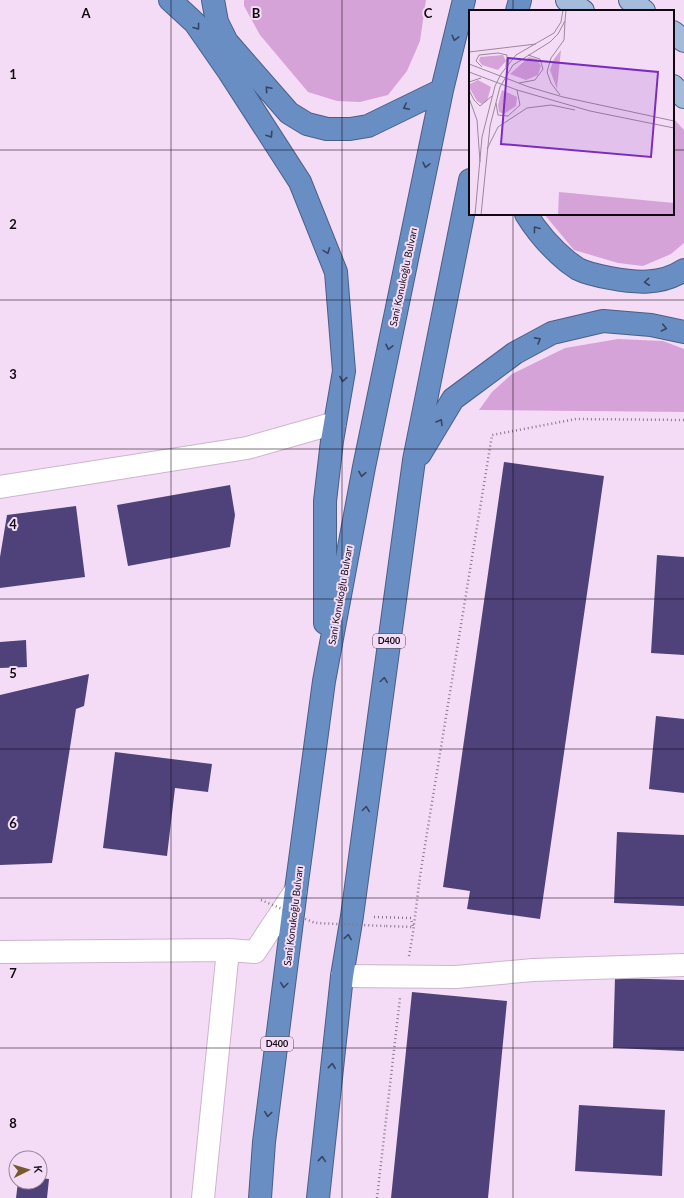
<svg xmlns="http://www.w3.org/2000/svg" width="684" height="1198" font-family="Lato,sans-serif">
  <rect width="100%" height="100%" fill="#f5dcf6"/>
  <path fill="#d6a3d8" d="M244 0H426L420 41 407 71 388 95 360 102 337 101 308 92 260 35 244 6Z
    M673 118 684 130V243L671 254 643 266 618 263 574 250 544 214H673Z
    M618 339 663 341 684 349V412L479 410 492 392 512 374 565 348Z"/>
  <path fill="#4f427b" d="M504 462 604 476 540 919 467 909 470 891 443 887Z
    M230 485 235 515 230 547 128 566 117 505Z
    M76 506 85 577 0 588V557L7 515Z
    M657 555 684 557V655L651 653Z
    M26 640 27 667 0 668V642Z
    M89 674 84 706 76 709 52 863 0 865V695Z
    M656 716 684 719V793L649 789Z
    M115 752 212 764 208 792 175 788 167 856 103 848Z
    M617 832 684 835V906L614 903Z
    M615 978 684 980V1051L613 1048Z
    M412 992 507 1001 488 1198H391Z
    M579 1105 665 1110 662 1176 575 1171Z
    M40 1178 49 1179 47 1198H16L18 1182H40Z"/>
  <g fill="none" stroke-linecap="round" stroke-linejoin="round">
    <defs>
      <path id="minor" d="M0 487 247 448 335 423
        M0 952 228 950 255 952 296 890
        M342 976 456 977 533 970 684 965
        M203 1198 228 950"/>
      <path id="major" d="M567 0 583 11
        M630 0 644 11
        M673 32 684 41
        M673 86 684 97"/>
      <path id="highway" d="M170 0 195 23 229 72 300 182 336 272 344 371 332 441 325 501V623
        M213 0 217 22 227 42 289 113 307 124 327 129H350L368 126 442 90
        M517 11 520 0
        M526 214C537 232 551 248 568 262 571 264 575 267 578 269 588 274 599 276 610 278 636 283 661 285 684 270
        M420 454 453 399 515 353 552 333 603 321 651 325 684 332
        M260 1198 264 1142 296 890 324 681 364 467 442 90 464 0
        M318 1198 342 976 352 916 414 460 470 180"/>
    </defs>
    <use href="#minor" stroke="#cdb4ce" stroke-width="24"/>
    <use href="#major" stroke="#4a5f86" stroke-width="24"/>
    <use href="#highway" stroke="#4a5f86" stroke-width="24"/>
    <path stroke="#89788a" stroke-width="2.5" stroke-dasharray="1 3" stroke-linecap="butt" d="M374 917 411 918 413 927 385 926
      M409 956 413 933 420 876 492 435 576 419 684 420
      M377 1198 400 998"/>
    <use href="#minor" stroke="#fff" stroke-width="22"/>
    <use href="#major" stroke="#a4bbdc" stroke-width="22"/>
    <use href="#highway" stroke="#688ec4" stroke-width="22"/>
    <path stroke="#89788a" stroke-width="2.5" stroke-dasharray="1 3" stroke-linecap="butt" d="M261 900 315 923 385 926"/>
  </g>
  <defs><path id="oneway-chevron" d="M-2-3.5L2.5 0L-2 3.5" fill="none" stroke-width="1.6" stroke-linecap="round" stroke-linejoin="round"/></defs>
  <g stroke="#384562">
    <use href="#oneway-chevron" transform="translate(197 27) rotate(53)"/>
    <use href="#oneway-chevron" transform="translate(455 38) rotate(104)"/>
    <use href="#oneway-chevron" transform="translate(268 89) rotate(-131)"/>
    <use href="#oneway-chevron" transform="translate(406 107) rotate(154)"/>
    <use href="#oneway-chevron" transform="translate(270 135) rotate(57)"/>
    <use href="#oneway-chevron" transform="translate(426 165) rotate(102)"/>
    <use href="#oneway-chevron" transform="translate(536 229) rotate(-127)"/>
    <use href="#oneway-chevron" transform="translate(327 251) rotate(69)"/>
    <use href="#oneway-chevron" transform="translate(647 282) rotate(174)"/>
    <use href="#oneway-chevron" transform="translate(664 328) rotate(12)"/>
    <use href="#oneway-chevron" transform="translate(538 340) rotate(-29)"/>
    <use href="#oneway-chevron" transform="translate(389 347) rotate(102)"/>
    <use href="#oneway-chevron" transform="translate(343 379) rotate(100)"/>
    <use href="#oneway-chevron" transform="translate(440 422) rotate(-59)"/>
    <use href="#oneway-chevron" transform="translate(362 474) rotate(100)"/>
    <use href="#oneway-chevron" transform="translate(384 680) rotate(-82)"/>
    <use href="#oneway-chevron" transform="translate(366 809) rotate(-82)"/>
    <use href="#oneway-chevron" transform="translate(348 937) rotate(-81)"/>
    <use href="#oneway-chevron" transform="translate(284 985) rotate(97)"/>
    <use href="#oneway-chevron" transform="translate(332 1066) rotate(-84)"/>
    <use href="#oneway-chevron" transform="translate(268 1114) rotate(97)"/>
    <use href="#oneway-chevron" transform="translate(322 1159) rotate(-84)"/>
  </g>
  <path fill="none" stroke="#110912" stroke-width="1" stroke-opacity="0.55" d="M171 0V1198M342 0V1198M513 0V11M0 150H470M673 150H684M513 214V1198M0 300H684M0 449H684M0 599H684M0 749H684M0 898H684M0 1048H684"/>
  <g text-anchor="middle" stroke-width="4" stroke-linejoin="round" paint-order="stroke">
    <g fill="#f5dcf6" stroke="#554856" stroke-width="1">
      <rect x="373" y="634" width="32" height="14" rx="3"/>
      <rect x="261" y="1037" width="32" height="14" rx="3"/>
    </g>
    <g font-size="9" font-weight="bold" fill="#110912">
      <text x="389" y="644">D400</text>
      <text x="277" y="1047">D400</text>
    </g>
    <g font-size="10" fill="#110912" stroke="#f5dcf6">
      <text transform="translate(403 277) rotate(-78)" y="4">Sani Konukoğlu Bulvarı</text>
      <text transform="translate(340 595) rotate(-80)" y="4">Sani Konukoğlu Bulvarı</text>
      <text transform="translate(293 916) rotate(-83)" y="4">Sani Konukoğlu Bulvarı</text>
    </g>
  </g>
  <g transform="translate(469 10)">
    <rect width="205" height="205" fill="#f5dcf6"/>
    <path d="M92 40 88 79 81 60 85 49ZM34 45 37 51 29 60 13 55 10 51 11 47ZM60 47 68 49 72 56 69 65 57 70 41 64ZM9 70 22 77 18 91 13 94 8 91 0 77 1 74ZM33 80 48 87 47 96 35 104 30 102 29 95ZM90 182 205 193V205L89 204Z" fill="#d6a3d8"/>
    <path fill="none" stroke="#9a889b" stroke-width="1" d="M0 42 67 34M0 54 60 77 94 87 205 111M13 57 7 51 10 45 29 43 38 45 37 57M0 62 48 80 121 101 205 118M0 72 12 68M50 73 66 70 74 59 71 49 59 45M0 80 5 90 11 96 23 86M91 85 82 73 78 62 82 48 95 30 96 11M0 88 8 110 11 152M27 93 29 105 39 106 51 95 48 80M18 139 29 117 58 98 82 95 106 100M6 205 13 127 26 76 32 64 47 45 85 23 92 12 94 0M12 205 21 116 31 77 44 55 81 32 89 24 96 11 97 0"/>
    <path fill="#7b2cbf" fill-opacity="0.15" stroke="#7b2cbf" stroke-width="2" d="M39 48 189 62 182 147 32 134Z"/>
    <rect width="205" height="205" fill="none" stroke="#110912" stroke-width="2"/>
  </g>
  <g font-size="13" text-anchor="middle" font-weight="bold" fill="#110912" stroke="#f5dcf6" stroke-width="4" stroke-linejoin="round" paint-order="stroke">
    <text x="86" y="18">A</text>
    <text x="256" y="18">B</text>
    <text x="428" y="18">C</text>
    <text x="13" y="79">1</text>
    <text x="13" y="229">2</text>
    <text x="13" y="379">3</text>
    <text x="13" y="529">4</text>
    <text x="13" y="678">5</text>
    <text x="13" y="828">6</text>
    <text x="13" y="978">7</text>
    <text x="13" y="1128">8</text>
  </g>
  <g transform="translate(28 1170) rotate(85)"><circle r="19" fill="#f5dcf6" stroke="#9a889b"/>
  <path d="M0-3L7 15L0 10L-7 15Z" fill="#76592d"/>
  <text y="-6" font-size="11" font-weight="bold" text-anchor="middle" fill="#110912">K</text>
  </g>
</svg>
